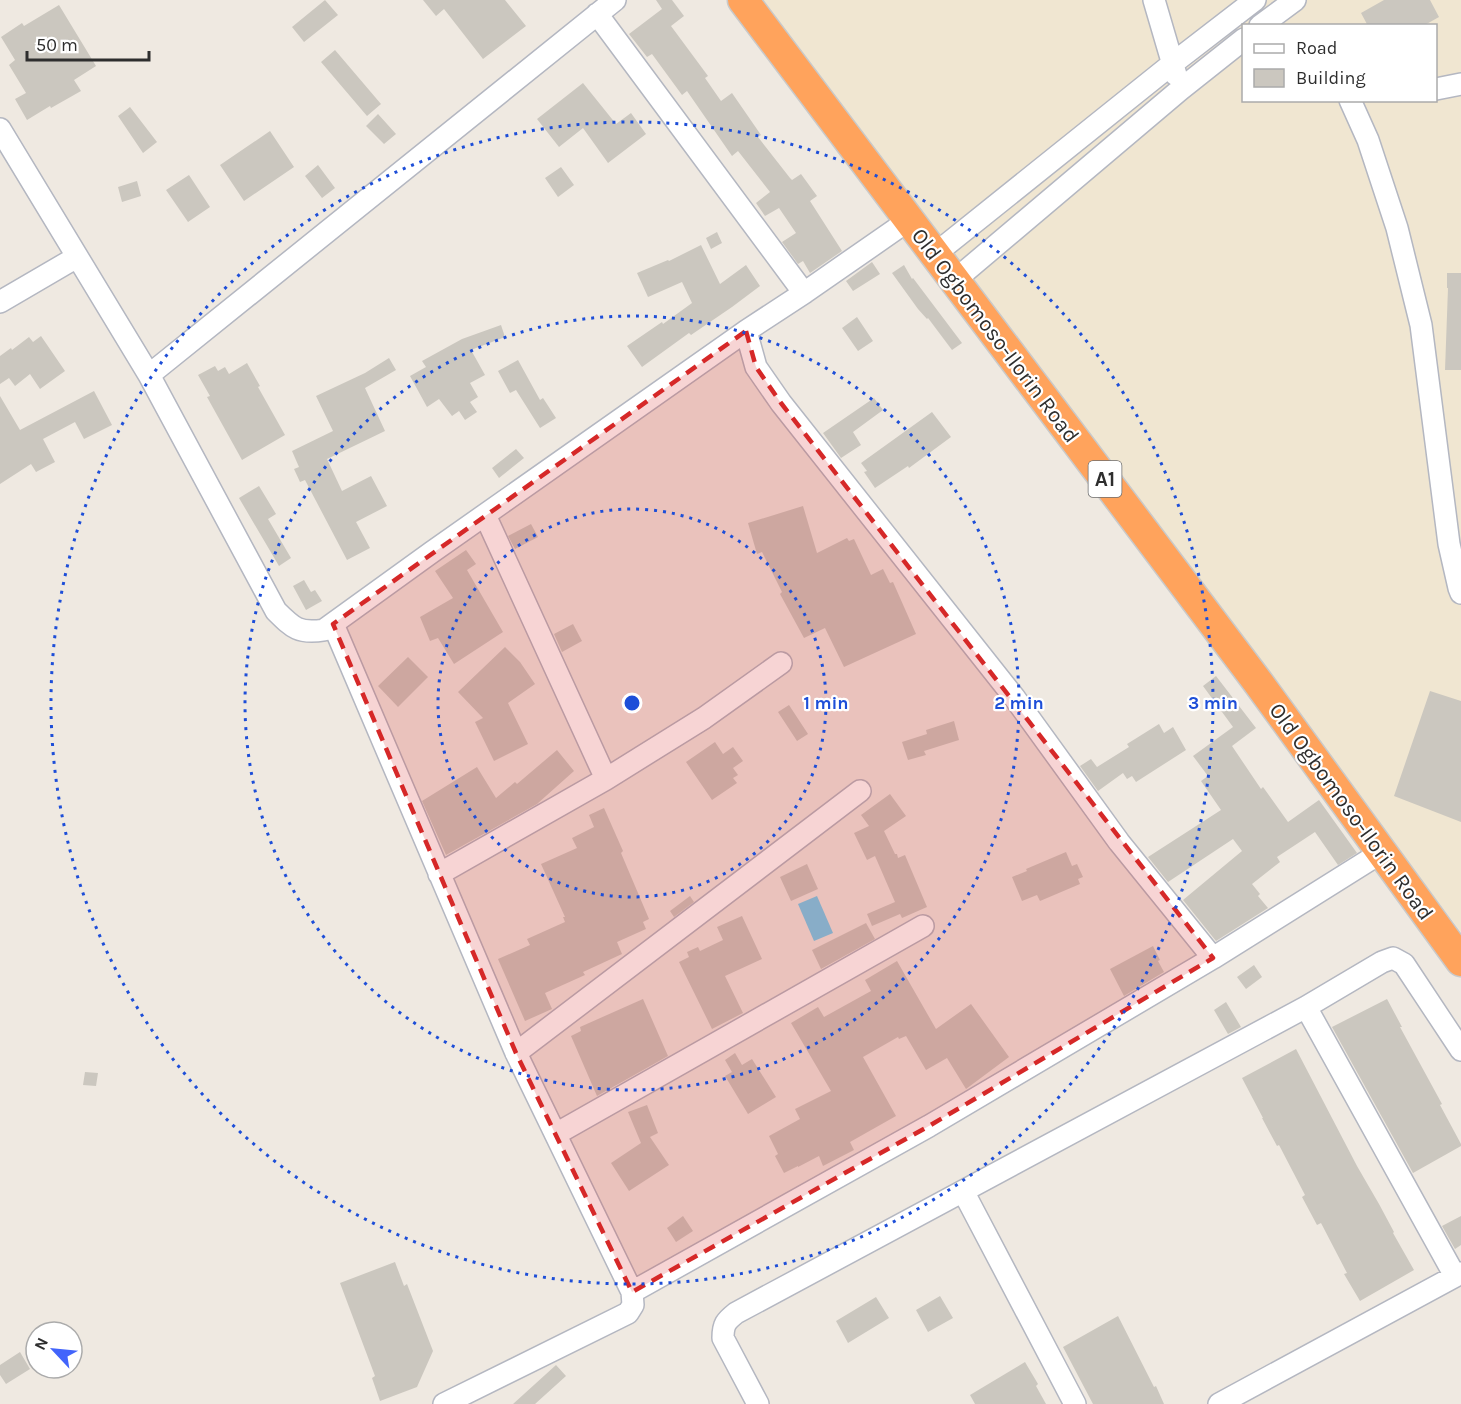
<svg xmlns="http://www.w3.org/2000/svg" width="1461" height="1404" font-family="Karla,sans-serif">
  <rect width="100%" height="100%" fill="#efe9e1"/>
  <path fill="#f0e6d1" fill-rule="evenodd" d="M761 0H1461V932L975 287ZM1244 26H1436V100H1244Z"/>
  <path fill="#75cff0" d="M817 896 833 933 814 941 798 904Z"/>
  <path fill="#cbc7bf" d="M325 0 338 15 304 42 292 27Z
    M423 0H505L526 26 483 59 444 9 436 16Z
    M656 0H672L684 16 671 26 708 76 705 78 721 101 732 93 761 135 758 137 790 178 792 180 801 174 817 196 810 201 842 251 810 273 803 261 798 264 782 242 796 233 779 208 765 216 756 203 770 192 738 151 732 156 687 91 682 95 652 54 647 57 629 34 662 9Z
    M1384 0H1430L1439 17 1423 26H1368L1361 13Z
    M59 5 96 66 74 80 81 91 51 108 50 106 27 120 15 99 26 93 9 65 15 60 1 37 22 23 24 26Z
    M335 50 381 104 367 116 321 62Z
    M583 83 616 124 631 113 646 134 608 163 583 128 559 147 537 119Z
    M130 107 157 142 143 153 118 116Z
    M378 114 396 134 384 144 366 126Z
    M270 131 294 167 244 201 220 165Z
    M318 165 335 188 322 198 305 176Z
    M561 167 574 185 558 197 545 178Z
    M189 175 210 207 188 222 166 190Z
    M137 181 141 196 122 202 118 187Z
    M717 232 722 243 711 249 706 238Z
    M701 245 720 284 746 265 760 286 732 307 691 335 689 333 642 367 627 346 662 322 663 324 692 303 682 282 648 297 637 273 668 260 669 261Z
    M872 262 880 274 853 291 846 281Z
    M904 265 912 279 913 278 962 343 952 350 928 318 927 319 918 309 892 273Z
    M1447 273H1461V370H1445L1448 288H1447Z
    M857 317 873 341 858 351 842 328Z
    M501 325 505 337 471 350 485 375 470 383 478 397 470 402 477 412 465 420 459 411 452 416 439 399 427 407 410 376 426 367 422 361 462 339Z
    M41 336 65 371 40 389 30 374 15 386 9 378 0 384V356L11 348 12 350 29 337 33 342Z
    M389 358 396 370 365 388 385 431 327 459 342 491 371 476 387 506 356 522 370 548 347 560 305 480 300 482 294 469 299 467 292 451 333 431 316 396 365 373Z
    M518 360 540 400 543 398 556 418 540 428 516 390 510 393 498 371Z
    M247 363 260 386 258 387 285 435 242 460 207 397 210 396 198 375 215 366 218 371 225 367 229 374Z
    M94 391 112 425 84 439 75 422 43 439 55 462 36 472 31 464 0 484V396L20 430Z
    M874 398 883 410 853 432 861 445 841 458 823 433Z
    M932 412 951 437 909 468 908 466 875 488 864 472 867 471 861 463Z
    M516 449 524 458 499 478 492 468Z
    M259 486 276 514 268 519 291 558 279 566 239 498Z
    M803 506 817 553 847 538 849 541 854 539 871 575 883 569 890 583 893 582 916 634 844 667 825 628 804 638 780 594 782 592 762 552 757 554 748 523Z
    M531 524 538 537 515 549 508 536Z
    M466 550 476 564 467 570 503 632 454 664 438 638 430 641 420 617 453 598 435 571Z
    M304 580 311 592 315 590 322 601 306 610 293 586Z
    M573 624 582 641 562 652 554 634Z
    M505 647 520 662 535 684 508 703 528 744 494 761 475 722 483 718 458 692Z
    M408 657 428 677 398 707 378 686Z
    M1216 676 1256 728 1232 746 1261 789 1263 787 1288 822 1319 800 1357 853 1338 865 1315 832 1277 857 1280 862 1252 884 1260 894 1258 896 1268 908 1216 941 1183 900 1242 851 1233 839 1168 882 1148 857 1221 810 1201 781 1208 776 1193 756 1233 727 1203 686Z
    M1430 691 1461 701V822L1394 796Z
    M789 705 808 734 797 741 778 712Z
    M954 721 959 740 924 751 926 755 908 760 902 742 927 734 926 730Z
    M1159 724 1164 733 1173 727 1186 750 1136 782 1132 776 1127 779 1123 773 1098 791 1080 766 1091 759 1097 767 1129 747 1127 744Z
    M715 742 723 754 733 747 743 761 733 768 738 775 733 778 737 783 712 800 686 762Z
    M557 750 574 771 537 804 446 855 422 801 477 767 496 798 515 782 517 784Z
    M890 794 906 816 884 831 895 854H897L898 858 905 855 927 907 902 918 900 914 872 926 867 914 895 902 875 856 867 860 854 833 869 826 861 815Z
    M604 808 623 851 621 853 649 919 643 922 646 929 617 942 622 954 583 972 585 975 545 993 552 1009 525 1021 498 959 530 945 527 939 565 922 563 917H565L541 864 577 848 572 838 594 827 589 815Z
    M1066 852 1072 866 1077 864 1083 877 1078 879 1080 884 1040 901 1037 895 1022 901 1012 877 1027 871 1026 869Z
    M807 864 818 889 791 901 780 877Z
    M690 896 694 902 674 917 670 911Z
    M742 916 762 959 725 976 743 1013 712 1029 679 962 689 957 687 952 698 947 700 951 723 940 717 927Z
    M866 923 875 939 821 969 812 950Z
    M1153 946 1160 960 1158 961 1164 972 1124 996 1110 969Z
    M897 961 936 1029 971 1004 1009 1057 966 1089 947 1058 926 1070 906 1036 899 1039 898 1037 863 1057 896 1116 850 1142 854 1150 823 1166 819 1156 798 1167V1166L784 1173 775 1156 778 1154 769 1136 800 1119 795 1109 831 1091 791 1023 818 1007 824 1017 871 991 865 980Z
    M1254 965 1262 977 1246 989 1237 977Z
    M643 999 668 1056 597 1096 571 1036 581 1031 580 1027Z
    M1387 999 1402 1027H1400L1442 1104 1440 1105 1461 1144V1146L1413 1173 1332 1027Z
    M1226 1002 1241 1027 1228 1034 1214 1010Z
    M1296 1049 1357 1166 1379 1204 1394 1232 1393 1233 1414 1270 1360 1301 1344 1274 1347 1273 1321 1223 1317 1225 1302 1197 1305 1195 1279 1145 1277 1146 1262 1118H1263L1242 1078Z
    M735 1053 742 1065 752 1059 776 1097 748 1114 725 1076 732 1072 725 1060Z
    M85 1072 98 1073 96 1086 83 1085Z
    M647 1105 658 1133 650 1137 669 1165 629 1191 611 1163 641 1143 628 1112Z
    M683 1216 693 1231 676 1242 667 1228Z
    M1461 1216V1245L1455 1249 1442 1226Z
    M395 1262 404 1286 407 1284 433 1351 417 1387 380 1401 372 1378 375 1376 340 1283Z
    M940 1296 953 1318 928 1332 916 1310Z
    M876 1297 889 1318 848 1343 836 1321Z
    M1118 1316 1154 1387 1156 1386 1164 1404H1093L1063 1347Z
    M20 1352 30 1369 6 1384 0 1375V1365Z
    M1025 1362 1038 1384 1036 1386 1046 1404H975L970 1395Z
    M556 1365 566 1376 535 1404H513Z"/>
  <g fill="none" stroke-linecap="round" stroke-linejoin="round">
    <defs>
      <path id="minor" d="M1154 0 1176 75
        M597 14 804 293
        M1260 26 1295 0
        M1436 89 1461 84
        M1350 100 1368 140 1397 228 1421 325 1449 544 1459 588 1461 593
        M0 129 149 375 276 611C293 628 299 634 324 630L432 552 746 331 804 293 909 220
        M935 254 1172 64 1255 0
        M955 280 1181 89 1244 39
        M0 302 77 257
        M746 331 756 367 781 403 1014 697 1119 842 1213 958
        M149 375 615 0
        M485 515 606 779
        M333 624 516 1053 632 1292 633 1305 628 1313 444 1404
        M439 874 606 779 704 718 781 663
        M1306 1007 1455 1276
        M516 1053 860 791
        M556 1134 923 926
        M963 1191 1075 1404
        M632 1292 929 1126 1213 958 1382 852
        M758 1404 723 1338C723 1324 726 1321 736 1313L1306 1007 1382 962 1393 958 1404 964 1461 1050
        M1219 1404 1461 1273"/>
      <path id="highway" d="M743 0 1257 681 1461 961"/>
    </defs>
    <use href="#minor" stroke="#b4b7c1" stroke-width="24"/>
    <use href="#highway" stroke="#c9c9c9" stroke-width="33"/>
    <use href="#minor" stroke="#fff" stroke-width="21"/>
    <use href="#highway" stroke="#ffa35c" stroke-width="30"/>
  </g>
  <path fill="#d62828" fill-opacity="0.2" stroke="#d62828" stroke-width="4.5" stroke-dasharray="12 8" stroke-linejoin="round" d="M746 331 756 367 781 403 1213 958 929 1126 632 1292 516 1053 333 624Z"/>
  <g fill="none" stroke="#1d4ed8" stroke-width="3" stroke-dasharray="3 6">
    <circle cx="632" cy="703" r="194"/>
    <circle cx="632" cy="703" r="387"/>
    <circle cx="632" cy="703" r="581"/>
  </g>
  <g text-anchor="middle" stroke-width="4.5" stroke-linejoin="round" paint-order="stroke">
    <rect fill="#fff" stroke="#6d6d6d" stroke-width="1.5" x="1088.5" y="461" width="33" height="36" rx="4.5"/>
    <g font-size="21" font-weight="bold" fill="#2e2e2e">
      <text x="1105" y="486">A1</text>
    </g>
    <g font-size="22" fill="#2e2e2e" stroke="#fff">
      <text transform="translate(996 335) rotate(53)" y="8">Old Ogbomoso-Ilorin Road</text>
      <text transform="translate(1352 811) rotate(54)" y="8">Old Ogbomoso-Ilorin Road</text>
    </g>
  </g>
  <circle cx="632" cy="703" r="9" fill="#1d4ed8" stroke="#fff" stroke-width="3"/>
  <g font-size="18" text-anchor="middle" font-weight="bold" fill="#1d4ed8" stroke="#fff" stroke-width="4.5" stroke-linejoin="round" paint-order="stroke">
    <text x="826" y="709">1 min</text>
    <text x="1019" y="709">2 min</text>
    <text x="1213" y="709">3 min</text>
  </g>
  <rect x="1242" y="24" width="195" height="78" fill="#ffffff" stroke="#ababab" stroke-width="1.5"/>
  <rect x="1254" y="44" width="30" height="9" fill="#ffffff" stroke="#ababab" stroke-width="1.5"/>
  <text x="1296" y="54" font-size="18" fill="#2e2e2e">Road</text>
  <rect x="1254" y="69" width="30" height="18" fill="#cbc7bf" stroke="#ababab" stroke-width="1.5"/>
  <text x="1296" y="84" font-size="18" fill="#2e2e2e">Building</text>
  <g transform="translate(54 1350) rotate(296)"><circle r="28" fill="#ffffff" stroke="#ababab" stroke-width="1.5"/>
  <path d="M0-4.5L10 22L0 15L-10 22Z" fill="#4264fb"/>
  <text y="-9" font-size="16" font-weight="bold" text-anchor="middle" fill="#2e2e2e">N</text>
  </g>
  <path d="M27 51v9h122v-9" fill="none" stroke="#2e2e2e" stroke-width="3"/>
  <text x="36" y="51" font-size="18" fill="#2e2e2e" stroke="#ffffff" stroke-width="4.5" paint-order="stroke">50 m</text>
</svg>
